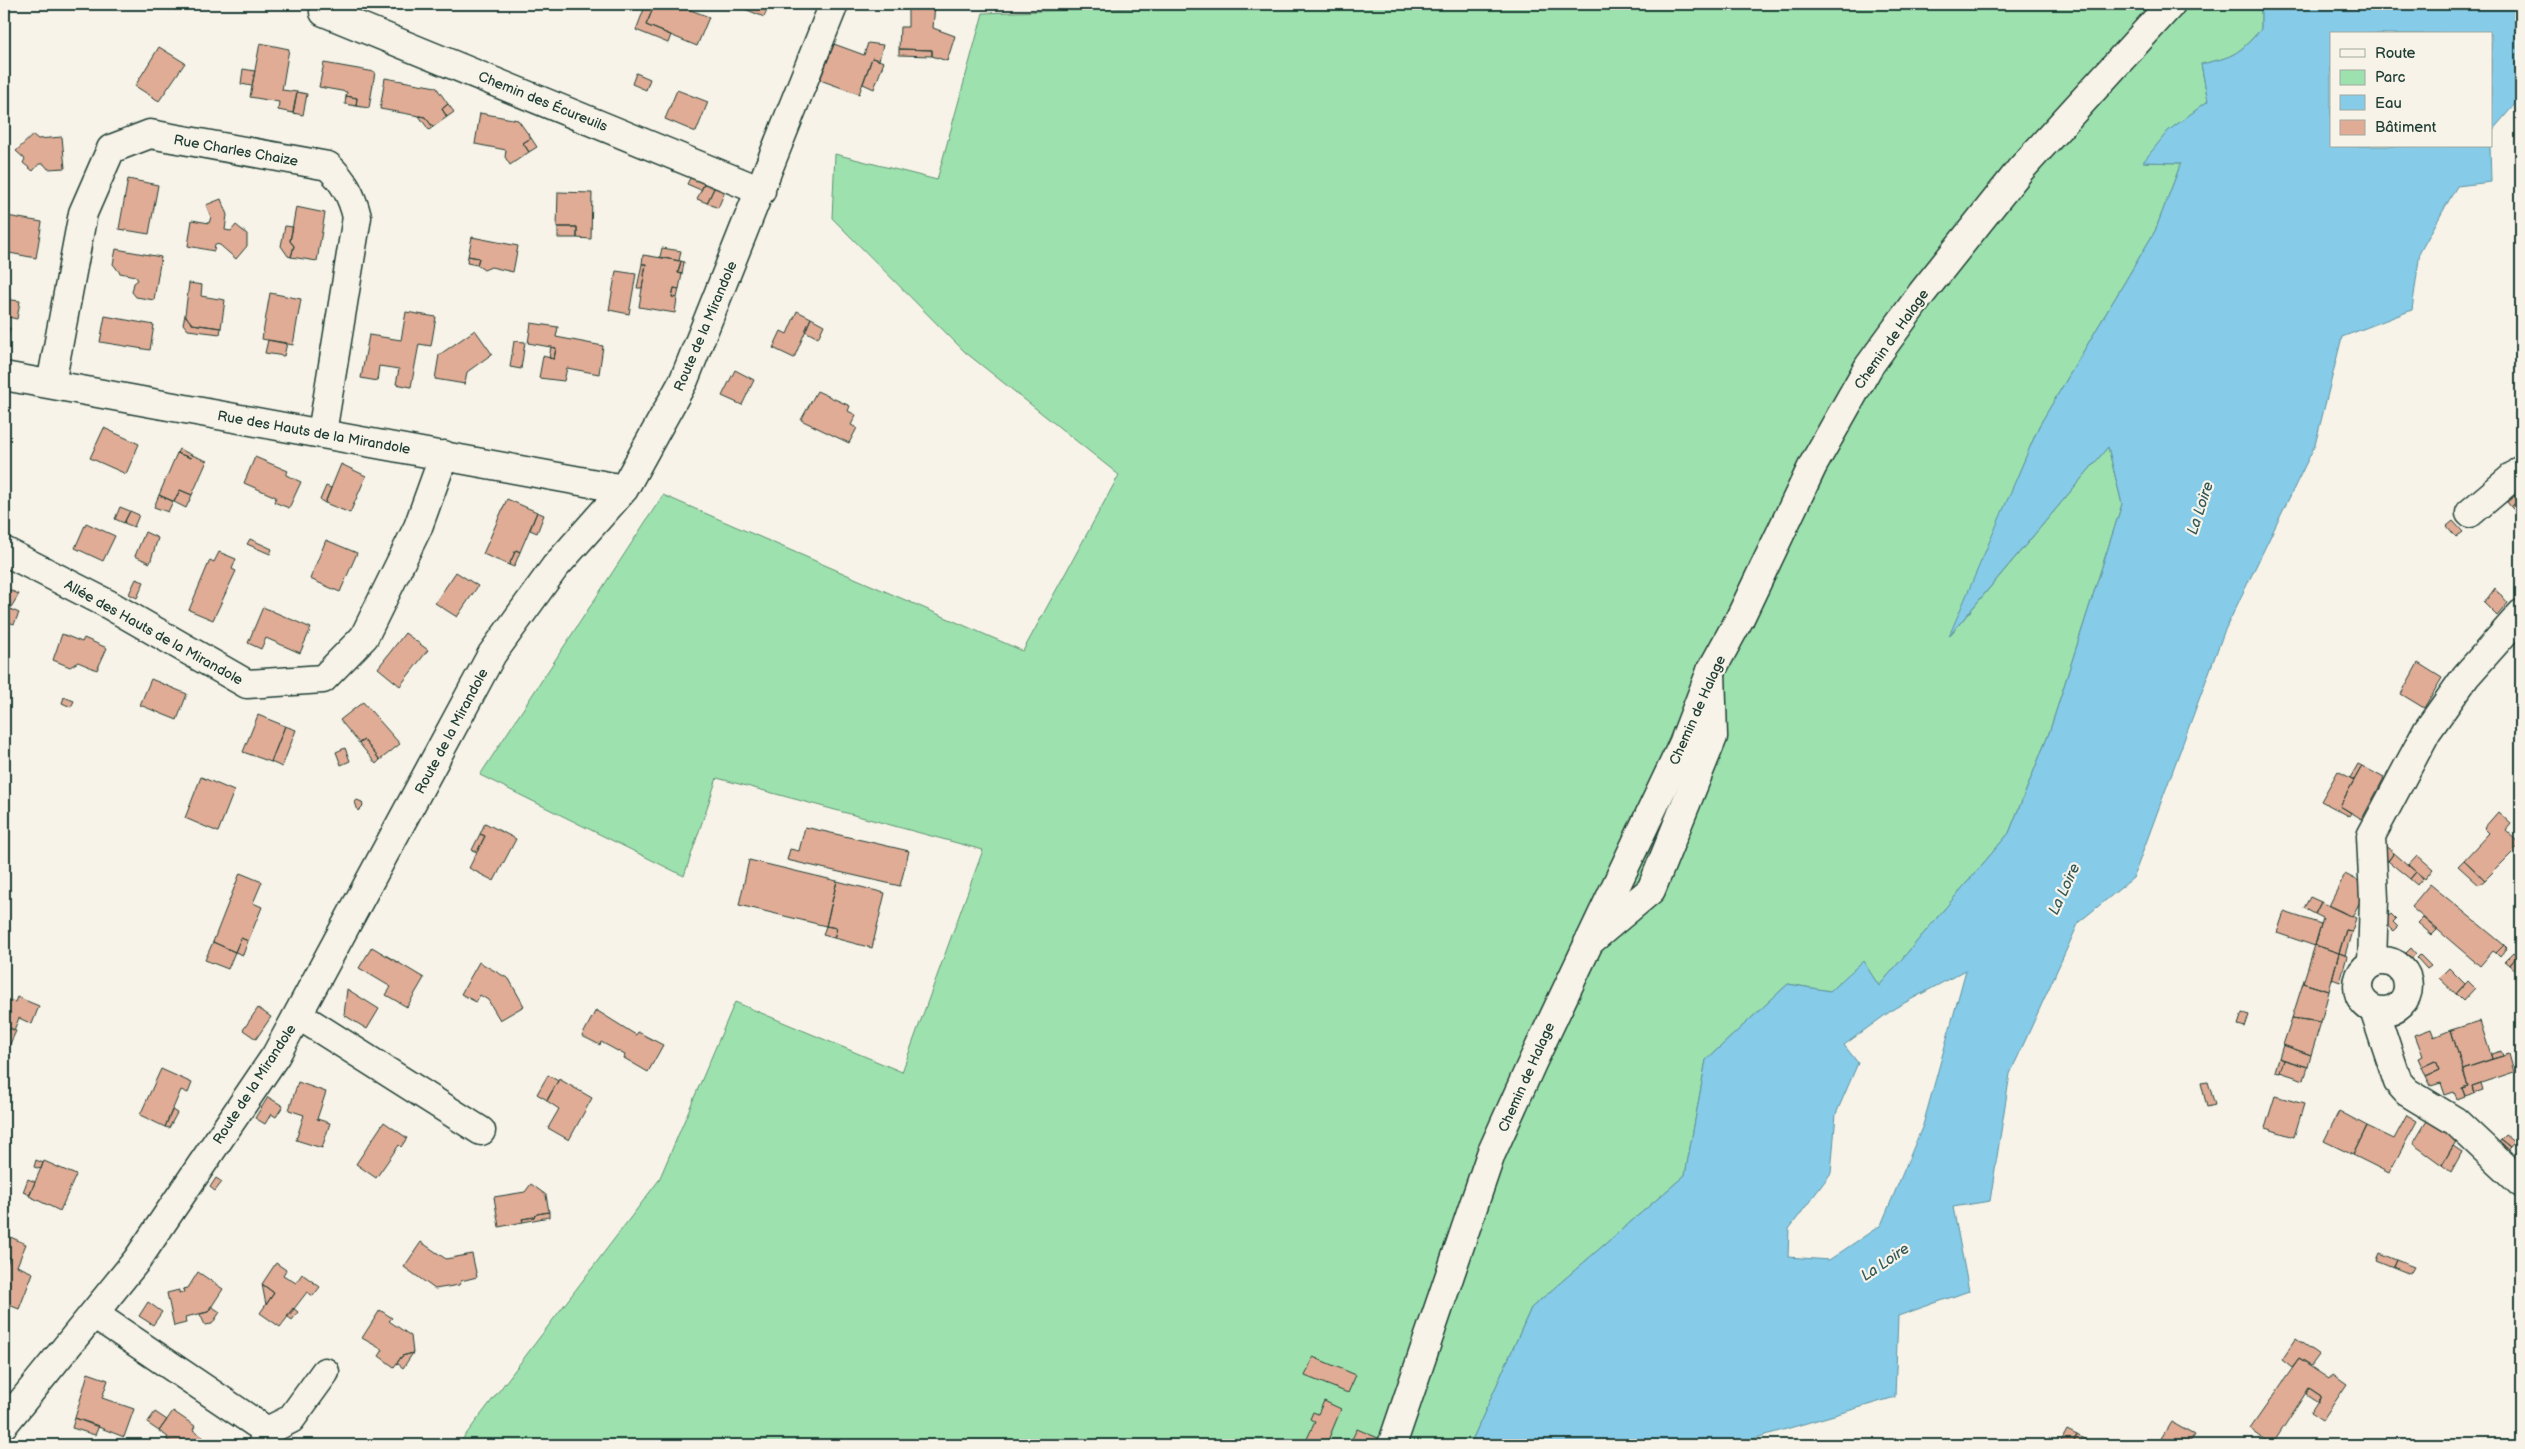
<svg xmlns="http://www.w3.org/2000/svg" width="2525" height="1449" font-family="'Balsamiq Sans',sans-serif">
  <rect width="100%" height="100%" fill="#f7f3e8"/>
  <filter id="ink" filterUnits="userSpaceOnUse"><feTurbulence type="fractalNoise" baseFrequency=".02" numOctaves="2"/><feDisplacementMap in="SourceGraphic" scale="10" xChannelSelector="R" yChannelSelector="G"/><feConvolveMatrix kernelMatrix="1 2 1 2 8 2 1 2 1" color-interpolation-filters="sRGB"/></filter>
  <g filter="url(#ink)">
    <path fill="#9de2ae" stroke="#5e9071" d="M1257 4H2264L2261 7V29C2238 54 2235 57 2201 64L2208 101 2168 131 2144 162 2181 163 2155 231 2039 426 1951 634 2108 447 2122 504 2049 733 2009 833 1879 986 1863 962 1830 991 1788 984 1706 1060 1685 1175 1531 1308 1470 1445H458L659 1180 735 1002 902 1072 983 850 717 778 684 876 480 775 663 495 1023 651 1119 475 965 352 832 218 835 154 937 180 983 13Z"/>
    <path fill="#86cbe8" stroke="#5d92a0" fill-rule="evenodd" d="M2264 4H2521V97L2491 132V34H2331V146H2490L2491 182 2457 186 2420 252 2412 310 2342 337 2315 445 2224 632 2133 878 2079 922 2010 1074 1990 1201 1953 1207 1969 1291 1898 1316 1895 1397 1732 1445H1470L1531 1308 1685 1175 1706 1060 1788 984 1830 991 1863 961 1879 986 2009 833 2049 733 2122 504 2108 447 1949 636 2039 426 2155 231 2181 163 2143 162 2168 131 2208 101 2201 64C2234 57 2239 54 2261 29V7ZM1966 970 1923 1125 1881 1225 1829 1260 1788 1257 1789 1229 1831 1173 1836 1114 1858 1063 1844 1045 1895 1008Z"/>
    <path fill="#e0ac95" stroke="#1f3d34" d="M646 4H655L646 25 671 35 668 43 636 30Z
      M655 4H675L709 17 697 46 646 25Z
      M733 4H770L764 17Z
      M935 5 933 28 955 36 947 61 932 56V50L899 49 900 27H908V6Z
      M260 43 289 49 282 90 297 92 293 113 278 110 279 102 250 97Z
      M868 43 883 45 879 60 872 58 859 94 820 80 834 44 864 55Z
      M159 47 185 63 159 101 135 86Z
      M899 49 932 50V56L899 55Z
      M872 58 884 62 874 89 863 84Z
      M324 63 375 72 369 108 356 106 357 98 346 96 347 92 319 87Z
      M243 69 255 71 252 86 241 84Z
      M636 73 650 79 646 90 632 84Z
      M385 78 436 87 448 104 442 109 447 117 433 127 425 117 380 109Z
      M677 90 708 102 696 132 665 119Z
      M297 92 307 94 303 115 293 113Z
      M346 96 357 98 356 106 345 104Z
      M448 104 454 112 447 117 442 109Z
      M480 113 518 120 531 138 523 143 529 152 510 165 505 157 506 150 475 144Z
      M419 116 425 117 433 127 429 130Z
      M33 135 38 139 62 137 65 168 48 169 44 164H39L33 171 23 163 25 159 16 151Z
      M531 138 537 147 529 152 523 143Z
      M692 174 706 180 701 190 687 184Z
      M128 179 158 185 149 234 119 229Z
      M706 180 716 184 707 203 697 199Z
      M716 184 726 189 718 208 707 203Z
      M558 192 592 193 591 239 577 238V227H557Z
      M221 199 227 215 225 230 231 231 236 225 247 234V246L236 259 220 245 215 244 214 251 188 246 192 220 209 223 211 217 206 205Z
      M296 207 325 213 317 261 291 257 294 246 290 241Z
      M7 216 42 222 36 258 4 252Z
      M285 226 293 227 290 241 294 246 291 257 288 256 281 246Z
      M558 227H577V238H558Z
      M472 237 518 246 513 272 491 267 484 270 477 265 479 258 468 256Z
      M662 248 681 251 679 261 660 257Z
      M116 249 161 257 154 300 136 297 132 292 134 283 138 280 135 276 120 273 113 264Z
      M643 255 681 261 678 273 682 274 679 289 674 288 672 297 677 298 675 313 639 307 646 264H642Z
      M468 256 479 258 477 265 467 263Z
      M681 261 684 262 682 274 678 273Z
      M642 264H646L642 288H637Z
      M616 271 636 274 629 314 609 310Z
      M189 283 202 285 201 296 225 300 221 328 192 324 185 315Z
      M674 288 679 289 677 298 672 297Z
      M270 293 301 299 293 345 262 339Z
      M4 299 20 301 17 319 8 317 6 327 10 328 7 341 4 340Z
      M797 311 811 318 794 358 773 348 781 331 787 334Z
      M406 312 436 317 431 346 419 344 411 387 396 384 399 369 379 366 377 381 361 378 369 335 401 340Z
      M185 315 192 324 221 328 220 334 188 330 183 324Z
      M105 316 154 325 150 350 100 342Z
      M811 318 824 325 818 338 805 331Z
      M531 323 558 327 556 337 603 346 599 374 567 368 564 381 539 378 543 356 554 359 556 348 528 343Z
      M475 330 492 354 467 372 465 384 435 379 439 355Z
      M268 340 287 343 284 356 265 353Z
      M514 341 525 342 521 369 510 367Z
      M551 347 556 348 554 359 549 358Z
      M735 370 754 380 742 405 722 396Z
      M817 391 850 406 848 411 856 415 851 425 857 428 849 443 801 420Z
      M104 428 139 444 126 474 90 458Z
      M179 449 192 455 191 458 177 453Z
      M177 453 191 458 192 455 207 461 192 495 180 490 174 502 159 495Z
      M255 457 288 471 286 475 301 482 289 508 274 502 276 497 244 483Z
      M341 464 366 476 350 513 325 503Z
      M326 486 331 488 325 503 320 500Z
      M180 490 192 495 186 508 174 502Z
      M2521 490V498L2511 507 2507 502Z
      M159 495 173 501 168 512 154 507Z
      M2521 498V517L2511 507Z
      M507 499 537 512 520 552 516 550 509 565 483 554Z
      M120 507 130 511 124 523 115 519Z
      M130 511 139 515 134 527 124 523Z
      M537 512 544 515 537 533 530 530Z
      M2453 521 2463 532 2456 537 2447 526Z
      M86 523 115 536 103 561 75 548Z
      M145 532 158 538 150 563 135 556Z
      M250 539 272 549 270 554 247 544Z
      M326 540 357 553 340 592 310 579Z
      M516 550 520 552 514 567 509 565Z
      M219 552 236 559 232 569 236 571 213 620 189 610 210 560 214 562Z
      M456 572 478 586 457 617 435 603Z
      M136 579 144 582 137 598 129 594Z
      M4 588 19 594 10 609 19 613 14 624 8 622 4 633Z
      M2495 588 2508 603 2497 616 2484 603Z
      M263 607 311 628 300 653 266 638 261 649 248 643Z
      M405 633 428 650 400 686 378 668Z
      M62 634 82 642 84 638 107 648 97 670 78 662 70 667 53 660Z
      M2418 663 2442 678 2424 708 2401 694Z
      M151 679 187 694 177 720 140 705Z
      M64 697 74 701 71 707 62 703Z
      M363 702 400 744 380 760 364 740 359 743 340 720Z
      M258 715 285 726 271 762 243 752Z
      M285 726 296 730 282 767 271 762Z
      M364 740 380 760 376 764 359 743Z
      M345 748 350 761 341 765 336 752Z
      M2358 764 2362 766 2354 780 2350 778Z
      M2362 766 2384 778 2362 819 2340 806Z
      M2338 771 2354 780 2340 806 2351 813 2349 816 2321 801Z
      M201 777 234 791 218 832 185 818Z
      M357 800 362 802 363 806 358 811 355 802Z
      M2498 812 2511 824 2506 830 2521 844 2485 880 2464 860 2489 833 2484 828Z
      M485 823 516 839 494 881 469 868 485 836 480 834Z
      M805 827 909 851 900 886 787 860 790 849 799 851Z
      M480 834 485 836 477 852 472 850Z
      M2378 840 2394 853 2388 861 2376 850Z
      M2394 853 2416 872 2410 879 2388 861Z
      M2417 855 2433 869 2425 879 2408 865Z
      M749 860 837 881 826 926 739 905Z
      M2464 860 2485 880 2479 885 2458 866Z
      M2416 872 2423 878 2417 885 2410 879Z
      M240 873 262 882 253 903 262 907 248 941 241 938 235 952 213 942Z
      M2345 874 2368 886 2352 917 2329 906Z
      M837 881 885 893 872 948 834 938 837 928 826 926Z
      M2430 884 2504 945 2496 953 2493 951 2480 966 2411 907Z
      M2310 897 2321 902 2315 914 2304 908Z
      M2321 902 2356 918 2352 931 2346 930 2339 953 2315 945 2323 918 2315 914Z
      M2284 912 2321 924 2315 946 2277 933Z
      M2391 914 2396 919 2393 922 2398 927 2394 931 2383 921Z
      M2423 918 2437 930 2432 935 2418 923Z
      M826 926 837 928 834 938 823 935Z
      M2346 930 2352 931 2345 955 2339 953Z
      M241 938 248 941 243 955 235 952Z
      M213 942 235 952 228 969 205 960Z
      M2315 945 2339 953 2329 991 2303 983Z
      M2504 945 2507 948 2500 957 2496 953Z
      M372 947 424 978 407 1007 386 995 391 987 359 968Z
      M2411 948 2416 954 2408 961 2403 956Z
      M2339 953 2347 956 2340 982 2332 979Z
      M2513 953 2517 956 2510 965 2505 961Z
      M2420 955 2431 966 2427 969 2417 958Z
      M2517 956 2521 960V967L2517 971 2510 965Z
      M479 962 509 979 524 1006 500 1020 488 1000 480 995 476 1002 461 994Z
      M2449 968 2465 984 2456 994 2439 978Z
      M2468 981 2475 988 2463 1001 2456 994Z
      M2303 983 2329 991 2321 1022 2292 1018Z
      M347 989 379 1009 367 1029 344 1015Z
      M17 997 39 1006 32 1024 19 1018 14 1030 10 1028 4 1043V998L15 1002Z
      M258 1008 271 1017 256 1039 243 1030Z
      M596 1010 636 1035 638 1032 663 1045 648 1072 624 1058 625 1055 601 1042 600 1045 582 1036Z
      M2242 1013 2249 1015 2245 1027 2238 1025Z
      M2292 1018 2321 1022 2311 1055 2283 1045Z
      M2480 1021 2492 1059 2463 1069 2451 1030Z
      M10 1028 16 1031 6 1053 4 1052V1043Z
      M2431 1029 2434 1037 2451 1030 2468 1086 2462 1088 2465 1096 2457 1099 2454 1092 2445 1095 2441 1083 2431 1086 2426 1076 2439 1070 2435 1061 2422 1067 2418 1058 2423 1056 2415 1035Z
      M2283 1045 2311 1055 2308 1067 2279 1058Z
      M2501 1051 2503 1056 2492 1059 2491 1054Z
      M2509 1054 2514 1072 2472 1086 2474 1093 2465 1096 2462 1088 2468 1086 2462 1069Z
      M2279 1058 2284 1060 2280 1072 2275 1071Z
      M2284 1060 2308 1067 2304 1080 2280 1072Z
      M2435 1061 2439 1070 2426 1076 2422 1067Z
      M161 1069 192 1083 188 1093 181 1090 165 1127 140 1115Z
      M548 1075 558 1081 547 1100 537 1094Z
      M559 1079 592 1098 569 1140 548 1128 559 1109 547 1101Z
      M298 1082 326 1092 317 1119 330 1123 322 1148 296 1140 304 1115 289 1110Z
      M2208 1082 2215 1105 2207 1107 2201 1083Z
      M2481 1083 2483 1090 2474 1093 2472 1086Z
      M2275 1096 2304 1104 2294 1137 2265 1128Z
      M268 1097 283 1106 276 1117 271 1114 265 1124 255 1118Z
      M172 1110 177 1113 169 1128 165 1127Z
      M2339 1111 2367 1126 2353 1155 2324 1141Z
      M2431 1114 2458 1138 2442 1165 2413 1144Z
      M2407 1115 2417 1121 2389 1173 2353 1155 2367 1126 2394 1139Z
      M384 1122 407 1138 401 1147 399 1145 376 1178 356 1164Z
      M2506 1135 2516 1143 2511 1148 2501 1140Z
      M2501 1140 2511 1148 2503 1157 2494 1149Z
      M2453 1146 2462 1152 2451 1172 2442 1165Z
      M36 1160 43 1163 41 1169 34 1167Z
      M44 1161 76 1175 60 1211 29 1196Z
      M216 1178 222 1182 215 1191 210 1187Z
      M28 1179 35 1182 30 1195 23 1192Z
      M531 1184 546 1195 549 1212 537 1214 534 1217 522 1219 523 1222 499 1227 494 1197 525 1192Z
      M549 1212V1217L523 1222 522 1219 534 1217 537 1214Z
      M6 1235 26 1244 17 1266 33 1273 19 1309 4 1303V1271L10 1257 4 1255Z
      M421 1242 446 1259 472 1254 477 1277 461 1281 459 1285 435 1289 404 1267Z
      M2379 1253 2396 1260 2393 1267 2376 1260Z
      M2396 1260 2414 1267 2410 1274 2393 1267Z
      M276 1263 286 1270 283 1275 296 1283 302 1274 320 1287 313 1296 307 1292 280 1327 260 1313 274 1293 262 1284Z
      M198 1272 223 1289 208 1312 185 1317 186 1323 174 1326 167 1293 179 1290V1293L184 1292 183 1289 188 1288Z
      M262 1284 274 1293 266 1305Z
      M148 1302 162 1312 153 1325 139 1316Z
      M211 1306 220 1312 212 1324 205 1325 200 1314 208 1312Z
      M293 1308 298 1312 292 1320 287 1316Z
      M380 1310 392 1318 389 1321 411 1336 413 1353 402 1356 394 1367 379 1356 383 1350 362 1338Z
      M2296 1339 2319 1355 2311 1366 2299 1359 2292 1368 2282 1360Z
      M413 1353 403 1368 397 1363 402 1356Z
      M1313 1357 1356 1375 1348 1393 1305 1376Z
      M2299 1359 2329 1379 2333 1374 2347 1384 2322 1421 2310 1413 2321 1396 2309 1388 2272 1445 2250 1429Z
      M88 1373 108 1380 102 1398 134 1409 124 1437 75 1418Z
      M2309 1388 2321 1396 2318 1402 2306 1394Z
      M1324 1401 1341 1409 1326 1445H1304L1315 1422 1310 1419 1313 1412 1318 1414Z
      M173 1411 195 1426 193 1430 211 1443 209 1445H174L166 1439 168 1437 159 1431Z
      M155 1412 167 1420 159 1431 147 1423Z
      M75 1418 99 1426 95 1435 72 1428Z
      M2171 1422 2194 1435 2188 1445H2157Z
      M1357 1429 1378 1438 1375 1445H1349Z
      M2067 1430 2077 1435 2072 1445H2059Z
      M2077 1435 2091 1443 2090 1445H2072Z"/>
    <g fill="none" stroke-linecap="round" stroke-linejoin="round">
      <defs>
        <path id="minor" d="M324 12 761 191
          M4 376 624 489
          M51 384 83 213 111 149 150 134 328 166C344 181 352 196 357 217L322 433
          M2470 513 2521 470
          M4 551 106 603 247 684 323 679 364 637 418 527 444 455
          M1588 943 1651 890 1713 737 1711 671
          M2358 986a25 25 0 1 1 50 0a25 25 0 1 1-50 0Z
          M2372 963 2374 899 2371 836 2427 731 2466 676 2521 614
          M2374 1010 2398 1082 2407 1092 2455 1121 2521 1183
          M298 1015 481 1131
          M94 1314 267 1431
          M4 1424 137 1260 276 1055 492 654 555 567 624 489 684 380 834 4
          M262 1445 267 1431 291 1419 325 1372"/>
        <path id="major" d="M1392 1445 1491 1154 1532 1063 1683 744 1711 671 1740 618 1813 465 1869 366 1922 293 2020 170 2171 4"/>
      </defs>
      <use href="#minor" stroke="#1f3d34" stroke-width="31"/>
      <use href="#major" stroke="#1f3d34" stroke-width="31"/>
      <use href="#minor" stroke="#f7f3e8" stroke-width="28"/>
      <use href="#major" stroke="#f7f3e8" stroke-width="28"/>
    </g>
  </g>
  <g text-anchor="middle" stroke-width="4.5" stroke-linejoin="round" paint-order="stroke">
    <g font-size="14" fill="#1f3d34" stroke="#f7f3e8">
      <text transform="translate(543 101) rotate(22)" y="5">Chemin des Écureuils</text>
      <text transform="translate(236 150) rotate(10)" y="5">Rue Charles Chaize</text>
      <text transform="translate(705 326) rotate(-67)" y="5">Route de la Mirandole</text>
      <text transform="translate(1891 339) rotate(-55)" y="5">Chemin de Halage</text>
      <text transform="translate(314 432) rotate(10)" y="5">Rue des Hauts de la Mirandole</text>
      <text transform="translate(154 632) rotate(29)" y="5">Allée des Hauts de la Mirandole</text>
      <text transform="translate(1697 710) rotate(-66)" y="5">Chemin de Halage</text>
      <text transform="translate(451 731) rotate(-62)" y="5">Route de la Mirandole</text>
      <text transform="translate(1526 1077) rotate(-66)" y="5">Chemin de Halage</text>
      <text transform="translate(254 1084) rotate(-57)" y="5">Route de la Mirandole</text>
    </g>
    <g font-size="15" font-style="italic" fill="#345958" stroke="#f7f3e8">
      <text transform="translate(2200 508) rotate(-72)" y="5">La Loire</text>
      <text transform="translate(2064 889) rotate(-65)" y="5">La Loire</text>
      <text transform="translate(1885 1262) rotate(-34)" y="5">La Loire</text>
    </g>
  </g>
  <rect width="2525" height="1449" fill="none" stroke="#f7f3e8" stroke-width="20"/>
  <rect x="10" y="10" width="2505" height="1429" fill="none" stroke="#1f3d34" stroke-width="2" filter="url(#ink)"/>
  <rect x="2330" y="32" width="162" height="115" fill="#f7f3e8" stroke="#a1aaa0"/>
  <rect x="2340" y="49" width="25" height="8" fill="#f7f3e8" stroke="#a1aaa0"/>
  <text x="2375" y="58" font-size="15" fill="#1f3d34">Route</text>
  <rect x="2340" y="70" width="25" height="15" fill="#9de2ae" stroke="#a1aaa0"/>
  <text x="2375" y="82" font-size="15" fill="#1f3d34">Parc</text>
  <rect x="2340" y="95" width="25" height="15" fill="#86cbe8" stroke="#a1aaa0"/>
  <text x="2375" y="108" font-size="15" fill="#1f3d34">Eau</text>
  <rect x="2340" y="120" width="25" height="15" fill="#e0ac95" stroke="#a1aaa0"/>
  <text x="2375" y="132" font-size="15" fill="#1f3d34">Bâtiment</text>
</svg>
